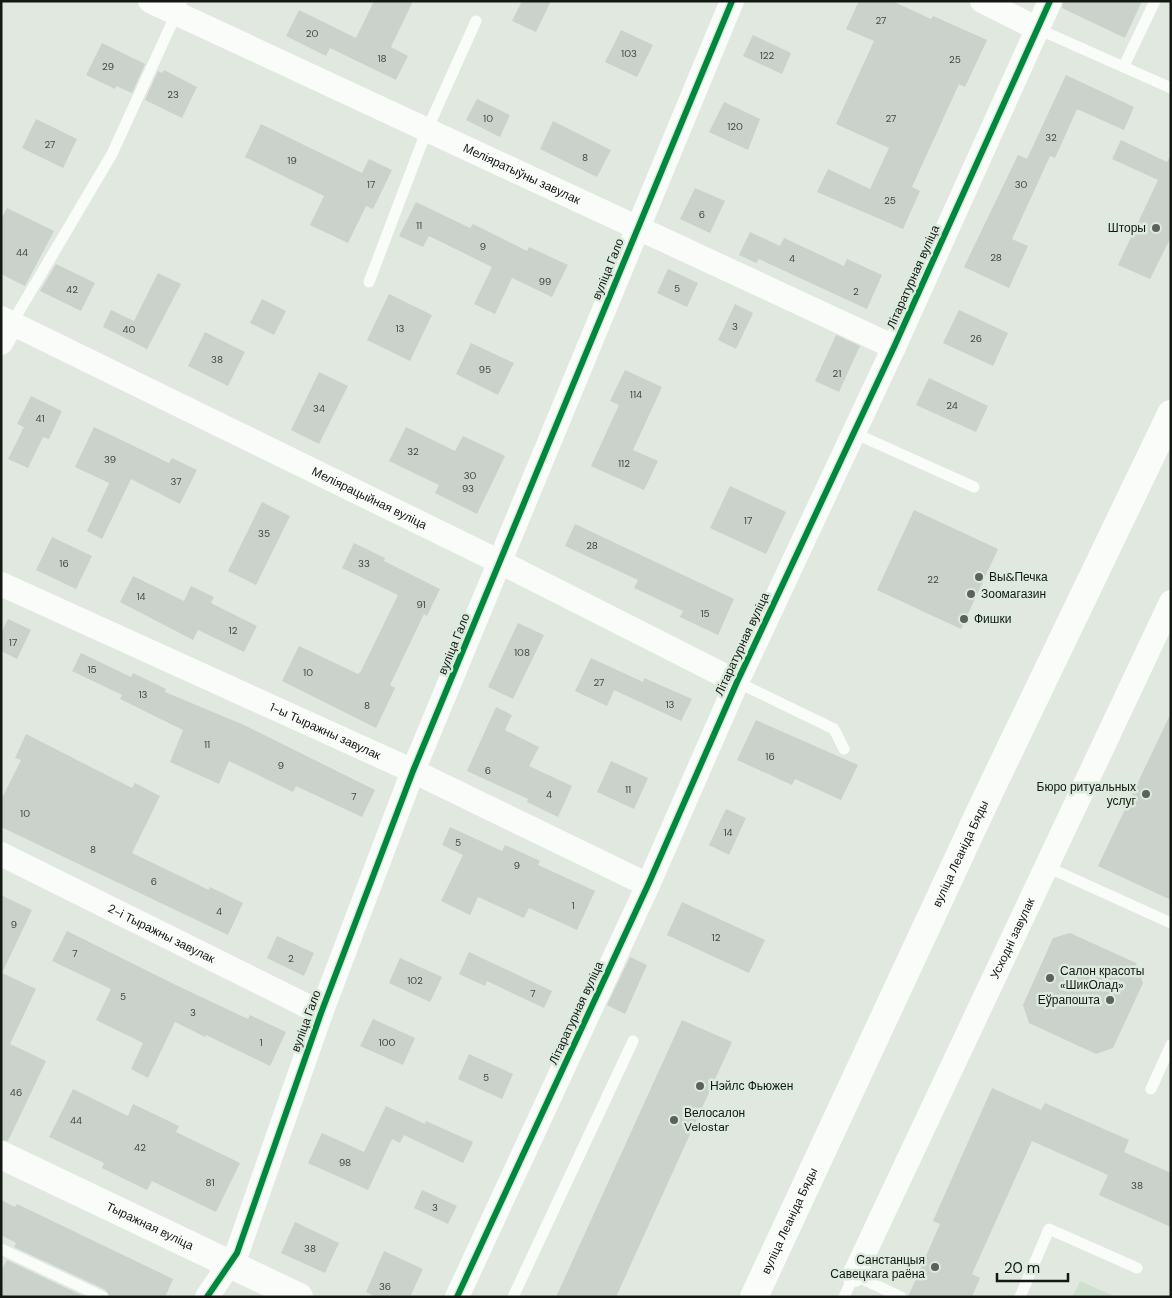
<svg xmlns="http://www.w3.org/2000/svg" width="1172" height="1298" font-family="'DM Sans',sans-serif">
  <rect width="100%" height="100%" fill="#e0e8e0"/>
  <path fill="#cde1ce" d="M1080 1281 1116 1297H1072Z"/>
  <path fill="#cbd1cb" d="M374 1H413L391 47 408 56 396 80 330 48 326 56 286 36 299 10 356 38Z
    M522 1H551L536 32 512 21Z
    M859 1H892L931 19 933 16 987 40 965 87 959 84 912 187 920 191 903 229 817 192 828 169 870 189 889 148 836 124 874 41 846 29Z
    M1063 1H1142L1125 38 1062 8Z
    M621 30 653 45 637 77 605 62Z
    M753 35 791 53 782 74 743 56Z
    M102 43 145 64 132 93 116 86 115 89 86 75Z
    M164 70 197 87 182 118 145 100 158 71 162 73Z
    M1066 75 1134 107 1124 130 1077 109 1055 158 1050 156 1012 239 1028 246 1009 288 964 267 1018 155 1027 159Z
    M477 99 510 115 500 137 466 120Z
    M724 102 760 119 748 150 709 132Z
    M36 119 77 139 63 168 22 148Z
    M553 121 611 150 597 177 540 149Z
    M261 124 362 173 369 159 392 170 373 209 366 206 348 243 310 225 324 196 245 157Z
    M1121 140 1167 162 1171 154V237L1150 279 1118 265 1158 180 1112 159Z
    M695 188 725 201 710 233 680 219Z
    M416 202 470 228 473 224 527 251 529 247 568 265 552 297 512 278 495 314 474 304 492 267 429 236 423 247 399 236Z
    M7 208 54 231 25 286 1 274V219Z
    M750 232 780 246 784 238 844 266 847 259 882 275 867 309 759 259 756 263 739 255Z
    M56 264 95 283 81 311 40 291Z
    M668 269 698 283 687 307 657 293Z
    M158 273 181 284 147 349 103 327 111 310 134 321Z
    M389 294 432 315 410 361 367 340Z
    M262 299 286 311 274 335 250 323Z
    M735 304 753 313 736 349 718 340Z
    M959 310 1008 333 993 366 943 343Z
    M205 332 245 352 228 386 188 366Z
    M836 335 860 346 839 392 815 381Z
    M471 343 514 363 498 395 456 374Z
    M625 370 662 387 633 450 658 461 644 490 591 466 619 405 610 401Z
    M319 372 348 386 319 444 291 430Z
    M929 378 988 406 976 432 916 405Z
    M31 396 62 411 49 439 43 437 28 468 8 459 24 427 17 424Z
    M94 427 169 463 172 458 197 470 180 504 131 479 102 539 87 531 109 483 75 467Z
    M406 427 455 451 463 436 505 456 477 514 435 493 439 485 389 461Z
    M730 486 786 512 766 554 710 528Z
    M262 502 290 516 256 585 228 571Z
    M914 510 998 549 961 629 877 590Z
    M575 524 734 599 718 635 680 617 683 611 634 588 638 580 565 546Z
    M52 537 92 556 76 589 36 570Z
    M354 543 385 558 384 561 440 589 427 616 424 614 390 685 395 688 376 728 282 681 299 646 358 674 361 671 398 595 342 568Z
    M133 576 184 601 191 586 214 597 211 603 257 626 244 652 198 630 193 640 120 602Z
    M8 619 31 630 17 659 1 651V633Z
    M518 623 544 635 513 699 488 687Z
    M81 653 131 677 133 673 166 689 165 692 244 725 375 790 362 817 296 786 293 792 229 761 219 784 170 762 183 730 120 699 122 695 72 671Z
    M591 658 643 682 644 678 692 699 681 721 614 690 607 706 575 691Z
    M496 707 512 715 505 730 539 747 529 766 572 786 558 817 527 802 528 799 467 771Z
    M1171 713V900L1098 866Z
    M756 720 858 765 841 800 795 779 792 785 737 760Z
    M26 734 132 788 135 783 160 796 132 853 209 890 210 887 243 903 228 935 1 827V800L21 760 15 758Z
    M611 761 648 778 634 809 597 792Z
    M726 809 746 818 729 855 709 845Z
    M450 827 502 851 505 845 540 861 538 865 595 891 577 930 529 908 524 918 478 897 470 915 441 901 463 855 442 845Z
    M1 895 32 910 2 973 36 989 10 1044 46 1061 8 1141 1 1140Z
    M682 902 765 940 749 973 667 935Z
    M67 931 180 987 248 1019 250 1015 286 1032 270 1066 206 1035 205 1037 175 1022 148 1078 131 1069 143 1043 96 1020 111 989 52 961Z
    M1070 933 1136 963 1143 983 1113 1048 1096 1054 1029 1023 1023 1005 1053 938Z
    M277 936 314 953 304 976 267 958Z
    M469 952 552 991 544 1008 487 981 485 986 459 974Z
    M630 957 647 965 625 1014 607 1005Z
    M400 958 442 977 430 1002 389 983Z
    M373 1019 415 1038 403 1065 360 1046Z
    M682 1020 732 1042 616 1297H556Z
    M469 1054 513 1074 502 1099 458 1079Z
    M992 1088 1041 1110 1045 1103 1129 1140 1124 1152 1171 1173V1227L1099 1195 1108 1175 1032 1141 972 1274 980 1278 972 1297H908L940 1224 933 1221Z
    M73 1089 128 1116 133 1104 179 1126 176 1132 240 1163 216 1212 152 1181 147 1190 102 1168 104 1163 49 1137Z
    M386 1106 425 1124 426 1121 473 1142 463 1163 404 1135 400 1143 392 1139 368 1190 308 1163 322 1133 364 1152Z
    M422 1190 457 1206 448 1224 414 1208Z
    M1 1200 15 1207 17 1204 173 1279 165 1297H110L106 1290 14 1247 16 1243 1 1235Z
    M295 1222 339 1243 325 1273 281 1253Z
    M384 1251 423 1269 410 1297H376L366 1292Z
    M7 1260 85 1297H1V1271Z"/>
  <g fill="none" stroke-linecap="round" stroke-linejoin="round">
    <path stroke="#fafcfa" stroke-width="11" d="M1038 29 1171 88
      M1124 66 1155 1
      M369 282 426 132 476 21
      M12 323 112 154 182 1
      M854 433 974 487
      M737 682 834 729 844 749
      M1045 866 1171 923
      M1151 1089 1171 1045
      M1 1249 103 1297
      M513 1297 633 1041
      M844 1297 854 1275 901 1297
      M1020 1297 1049 1229 1137 1268"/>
    <g stroke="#fafcfa" stroke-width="24">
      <path id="s1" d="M150 1 894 347"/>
      <path d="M982 1 1038 29"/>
      <path id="s2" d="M1 318 500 562 737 682"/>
      <path d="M1 343 12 323"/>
      <path id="s3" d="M1 584 413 771 648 885"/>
      <path id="s4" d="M1 854 321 1013"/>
      <path id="s5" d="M854 1275 1171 602"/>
      <path d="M207 1297 237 1253 321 1013 413 771 732 1"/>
      <path d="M457 1297 648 885 737 682 894 347 1050 1"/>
    </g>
    <g stroke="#fafcfa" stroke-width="28">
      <path id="s6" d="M1 1155 299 1297"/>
      <path id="s7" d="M754 1297 986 799 1171 414"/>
    </g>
    <defs>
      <path id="cycleway" d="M207 1297 237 1253 321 1013 413 771 732 1
        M457 1297 648 885 737 682 894 347 1050 1"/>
    </defs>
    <use href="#cycleway" stroke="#dcebdd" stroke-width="9"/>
    <use href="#cycleway" stroke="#00873e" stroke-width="6"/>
  </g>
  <g fill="#5b615b" stroke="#dcebdd" stroke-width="2">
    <circle cx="1156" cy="228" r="5"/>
    <circle cx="979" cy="577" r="5"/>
    <circle cx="971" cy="594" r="5"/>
    <circle cx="964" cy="619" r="5"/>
    <circle cx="1146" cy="794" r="5"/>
    <circle cx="1050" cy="978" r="5"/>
    <circle cx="1110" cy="1000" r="5"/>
    <circle cx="700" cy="1086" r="5"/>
    <circle cx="674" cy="1120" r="5"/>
    <circle cx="935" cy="1267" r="5"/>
  </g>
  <g text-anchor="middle" stroke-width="5" stroke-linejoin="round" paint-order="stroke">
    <g font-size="10" fill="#424742">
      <text x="881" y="24">27</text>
      <text x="312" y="37">20</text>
      <text x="629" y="57">103</text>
      <text x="767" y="59">122</text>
      <text x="382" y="62">18</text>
      <text x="955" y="63">25</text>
      <text x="108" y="70">29</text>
      <text x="173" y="98">23</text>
      <text x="488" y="122">10</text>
      <text x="891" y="122">27</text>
      <text x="735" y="130">120</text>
      <text x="1051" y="141">32</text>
      <text x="50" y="148">27</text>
      <text x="585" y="161">8</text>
      <text x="292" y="164">19</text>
      <text x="371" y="188">17</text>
      <text x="1021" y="188">30</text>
      <text x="890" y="204">25</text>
      <text x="702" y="218">6</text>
      <text x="419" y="229">11</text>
      <text x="483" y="250">9</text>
      <text x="22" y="256">44</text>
      <text x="996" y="261">28</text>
      <text x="792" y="262">4</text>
      <text x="545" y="285">99</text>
      <text x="677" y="292">5</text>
      <text x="72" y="293">42</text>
      <text x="856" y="295">2</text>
      <text x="735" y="330">3</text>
      <text x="400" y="332">13</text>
      <text x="129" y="333">40</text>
      <text x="976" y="342">26</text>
      <text x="217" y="363">38</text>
      <text x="485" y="373">95</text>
      <text x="837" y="377">21</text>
      <text x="636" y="398">114</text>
      <text x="952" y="409">24</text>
      <text x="319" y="412">34</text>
      <text x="40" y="422">41</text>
      <text x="413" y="455">32</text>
      <text x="110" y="463">39</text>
      <text x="624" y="467">112</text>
      <text x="470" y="479">30</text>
      <text x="176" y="485">37</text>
      <text x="468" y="492">93</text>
      <text x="748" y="524">17</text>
      <text x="264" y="537">35</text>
      <text x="592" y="549">28</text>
      <text x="64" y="567">16</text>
      <text x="364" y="567">33</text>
      <text x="933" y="583">22</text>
      <text x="141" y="600">14</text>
      <text x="421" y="608">91</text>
      <text x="705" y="617">15</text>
      <text x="233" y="634">12</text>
      <text x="13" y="646">17</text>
      <text x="522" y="656">108</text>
      <text x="92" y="673">15</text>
      <text x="308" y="676">10</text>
      <text x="599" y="686">27</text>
      <text x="143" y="698">13</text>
      <text x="670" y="708">13</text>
      <text x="367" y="709">8</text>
      <text x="207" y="748">11</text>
      <text x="770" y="760">16</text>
      <text x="281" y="769">9</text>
      <text x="488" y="774">6</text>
      <text x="628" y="793">11</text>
      <text x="549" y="798">4</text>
      <text x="354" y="800">7</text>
      <text x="25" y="817">10</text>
      <text x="728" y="836">14</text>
      <text x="458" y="846">5</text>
      <text x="93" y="853">8</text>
      <text x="517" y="869">9</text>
      <text x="154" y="885">6</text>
      <text x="573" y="909">1</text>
      <text x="219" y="915">4</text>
      <text x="14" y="928">9</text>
      <text x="716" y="941">12</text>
      <text x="75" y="957">7</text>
      <text x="291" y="962">2</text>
      <text x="415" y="984">102</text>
      <text x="533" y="997">7</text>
      <text x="123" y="1000">5</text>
      <text x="193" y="1016">3</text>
      <text x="261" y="1046">1</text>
      <text x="387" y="1046">100</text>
      <text x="486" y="1081">5</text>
      <text x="16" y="1096">46</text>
      <text x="76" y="1124">44</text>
      <text x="140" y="1151">42</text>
      <text x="345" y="1166">98</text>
      <text x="210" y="1186">81</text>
      <text x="1137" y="1189">38</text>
      <text x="435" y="1211">3</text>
      <text x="310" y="1252">38</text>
      <text x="385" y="1290">36</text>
    </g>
    <g font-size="12" fill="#131813" stroke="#dcebdd">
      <text dy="4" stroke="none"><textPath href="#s1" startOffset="410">Меліяратыўны завулак</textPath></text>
      <text transform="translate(608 269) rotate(-68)" y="4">вуліца Гало</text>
      <text transform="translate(913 277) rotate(-66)" y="4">Літаратурная вуліца</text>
      <text dy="4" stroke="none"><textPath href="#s2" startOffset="410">Меліярацыйная вуліца</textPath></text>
      <text transform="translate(454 644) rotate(-68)" y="4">вуліца Гало</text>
      <text transform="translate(742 644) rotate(-65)" y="4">Літаратурная вуліца</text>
      <text dy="4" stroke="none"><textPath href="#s3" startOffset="356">1-ы Тыражны завулак</textPath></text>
      <text dy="4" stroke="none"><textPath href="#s7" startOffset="489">вуліца Леаніда Бяды</textPath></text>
      <text dy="4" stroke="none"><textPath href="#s4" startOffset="179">2-і Тыражны завулак</textPath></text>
      <text dy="4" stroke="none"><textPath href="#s5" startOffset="372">Усходні завулак</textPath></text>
      <text transform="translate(576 1013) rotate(-65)" y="4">Літаратурная вуліца</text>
      <text transform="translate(306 1021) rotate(-70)" y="4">вуліца Гало</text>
      <text dy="4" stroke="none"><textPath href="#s7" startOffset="84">вуліца Леаніда Бяды</textPath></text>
      <text dy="4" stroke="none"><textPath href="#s6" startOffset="165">Тыражная вуліца</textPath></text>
    </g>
    <g font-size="12" fill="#131813" stroke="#dcebdd" text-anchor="start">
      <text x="1146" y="232" text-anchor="end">Шторы</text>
      <text x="989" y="581">Вы&amp;Печка</text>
      <text x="981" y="598">Зоомагазин</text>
      <text x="974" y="623">Фишки</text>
      <text x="1136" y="791" text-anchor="end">Бюро ритуальных<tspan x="1136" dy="14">услуг</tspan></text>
      <text x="1060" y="975">Салон красоты<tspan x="1060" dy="14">«ШикОлад»</tspan></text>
      <text x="1100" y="1004" text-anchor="end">Еўрапошта</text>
      <text x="710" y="1090">Нэйлс Фьюжен</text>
      <text x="684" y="1117">Велосалон<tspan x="684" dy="14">Velostar</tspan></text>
      <text x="925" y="1264" text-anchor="end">Санстанцыя<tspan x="925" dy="14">Савецкага раёна</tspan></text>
    </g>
  </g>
  <rect width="1172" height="1298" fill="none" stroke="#131813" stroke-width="5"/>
  <path d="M997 1273v8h71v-8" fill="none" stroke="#131813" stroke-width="2.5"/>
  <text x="1004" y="1273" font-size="15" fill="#131813" stroke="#dcebdd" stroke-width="4" paint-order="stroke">20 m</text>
</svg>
